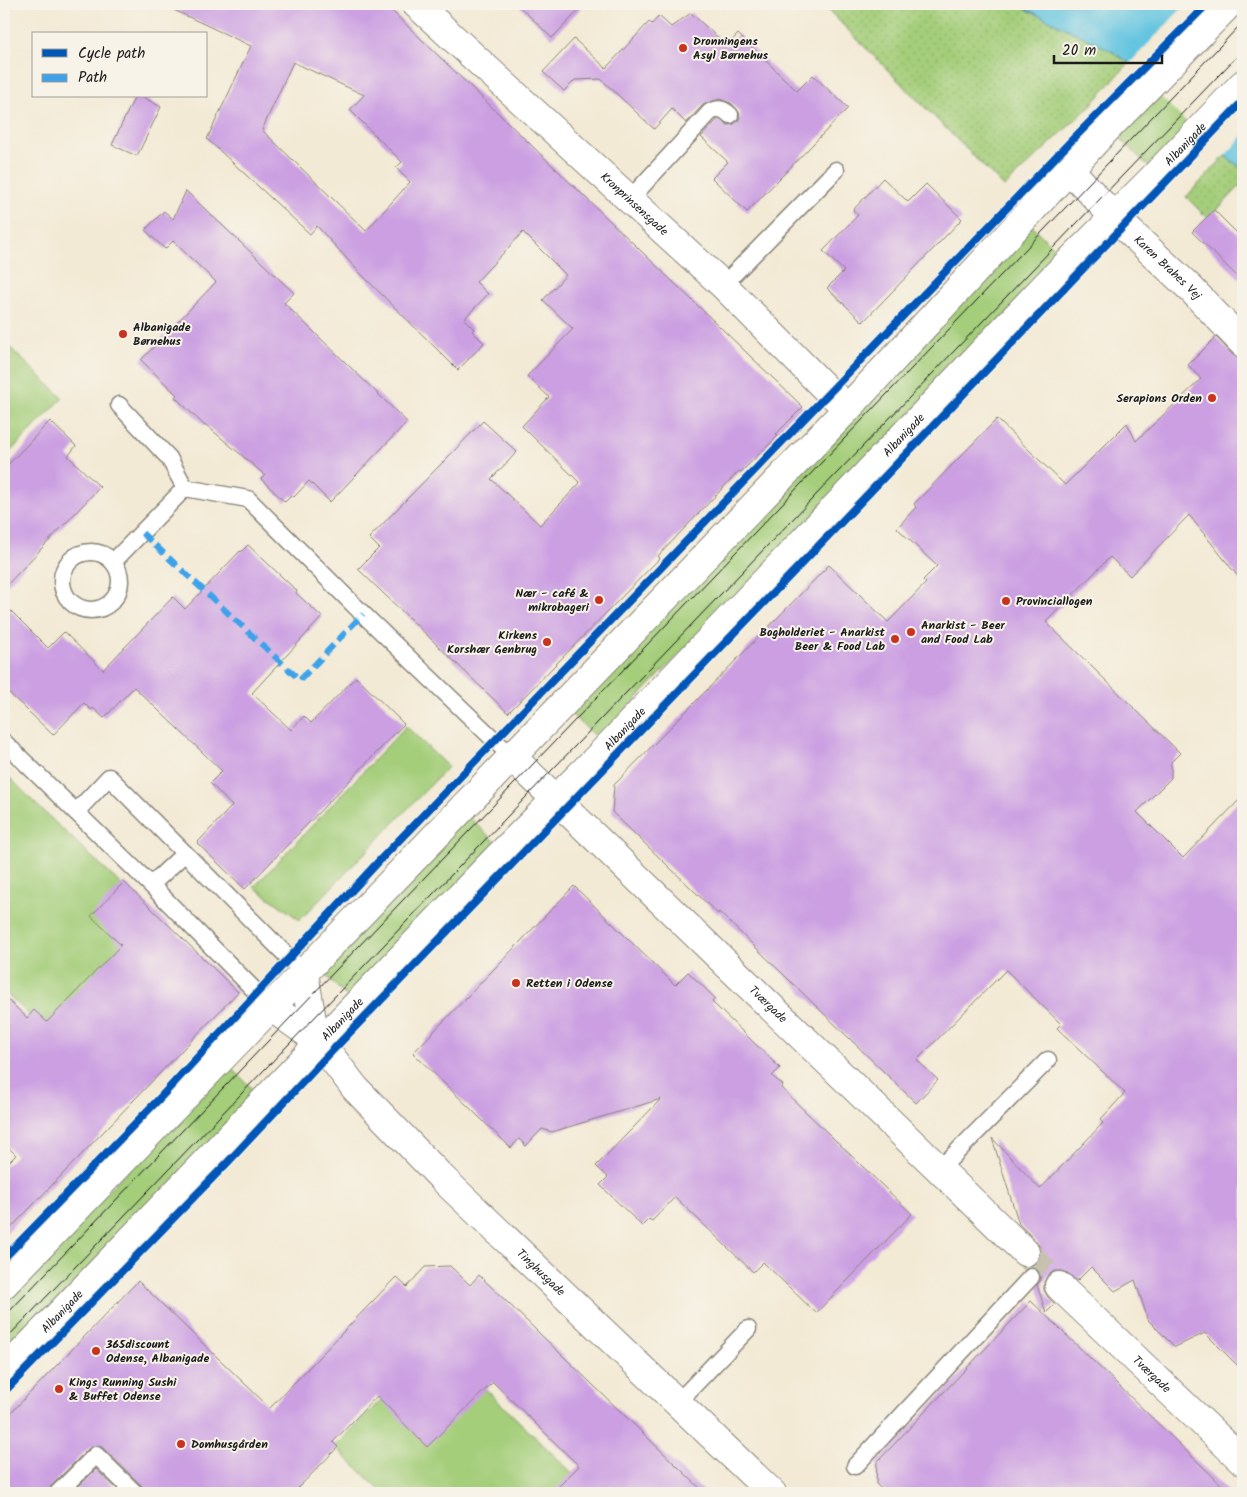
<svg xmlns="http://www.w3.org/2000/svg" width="1247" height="1497" font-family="Kalam,sans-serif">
  <defs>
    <pattern id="park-dots" width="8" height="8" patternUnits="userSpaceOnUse" patternTransform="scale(1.25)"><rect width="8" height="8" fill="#a4ce7a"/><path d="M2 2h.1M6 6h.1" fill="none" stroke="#8db069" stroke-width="1.8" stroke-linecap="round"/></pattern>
  </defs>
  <rect width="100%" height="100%" fill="#f7f3e8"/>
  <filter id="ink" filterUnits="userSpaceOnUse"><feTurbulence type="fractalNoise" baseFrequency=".02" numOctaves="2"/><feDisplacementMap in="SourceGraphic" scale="10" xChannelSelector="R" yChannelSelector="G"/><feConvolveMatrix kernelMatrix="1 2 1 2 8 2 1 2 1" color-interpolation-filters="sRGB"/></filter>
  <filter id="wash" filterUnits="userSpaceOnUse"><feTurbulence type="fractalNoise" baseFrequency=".0096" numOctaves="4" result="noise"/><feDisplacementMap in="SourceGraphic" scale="20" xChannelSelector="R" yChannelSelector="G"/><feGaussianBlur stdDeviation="1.12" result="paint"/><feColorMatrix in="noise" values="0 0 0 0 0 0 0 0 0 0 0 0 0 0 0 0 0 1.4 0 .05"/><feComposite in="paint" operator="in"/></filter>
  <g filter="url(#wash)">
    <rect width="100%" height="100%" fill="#f3ead5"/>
    <path fill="#a4ce7a" stroke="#60754b" d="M1243 7V68L1150 168 1117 135Z
      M1030 224 1062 256 598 739 569 712Z
      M4 342 63 398 4 458Z
      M406 726 448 767 300 920 254 887Z
      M4 772 42 810 229 986 125 1106 4 991Z
      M467 815 497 844 349 999 320 970Z
      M229 1065 257 1094 4 1356V1299Z
      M437 1342 593 1493H383L335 1447Z"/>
    <path fill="url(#park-dots)" stroke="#60754b" d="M833 4H1016L1110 50 1129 63 1090 106 1004 187 827 9Z
      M1225 156 1243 169V183L1208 219 1186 197Z"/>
    <path fill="#62c4e0" stroke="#3f707e" d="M1016 4H1223L1243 23V169L1225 156 1129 63 1110 50Z"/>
    <path fill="#f3ead5" d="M1186 4H1227L1243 19V136L1223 158 1128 65Z"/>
    <g id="blocks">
      <path fill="#cb9fe2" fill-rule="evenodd" d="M161 4H378L391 10 803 407 776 434 778 436 741 472 739 471 658 556 660 558 508 713 358 569 379 548 369 538 483 421 517 452 491 479 540 525 580 483 522 426 549 397 527 376 573 329 543 300 566 275 523 232 476 282 488 294 464 319 474 329 472 331 484 343 458 370 359 272 317 226 310 234 207 139 251 46ZM293 62 364 95 350 110 402 162 396 168 410 182 366 231 262 130Z
        M517 4H585L552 38Z
        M691 13 727 46 738 34 797 91 813 75 848 108 747 212 712 178 728 162 701 137 717 120 719 119 728 125 734 124 738 121 740 117 739 112 731 103 720 99 709 102 703 105 686 123 672 109 654 129 601 79 575 80 564 91 543 72 574 39 606 68 649 22 652 24 659 16 671 27Z
        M135 96H141L161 107 137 156 112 145Z
        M883 178 908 202 926 184 962 219 863 322 827 288 844 271 823 251 858 215 853 210Z
        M186 191 294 293 284 303 407 422 330 502 309 481 294 497 292 495 285 502 261 479 265 475 206 425 205 426 175 397 177 395 141 360 216 282 173 241 165 249 145 230 164 211 173 219Z
        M1214 210 1243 239V282L1192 232Z
        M1216 337 1232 354 1238 358H1243V583L1189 515 1130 576 1110 557 1046 622 1180 753 1171 762V778L1137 812 1183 858 1243 796V1371L1205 1333 1175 1347 1148 1320 1135 1280 1115 1291 1091 1267 1077 1281 1069 1274 1062 1271H1054L1047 1276 1044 1282V1290L1048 1297 1055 1304 1046 1313 1037 1285 1041 1280 1040 1274 1032 1266 1037 1262 1040 1256V1247L1036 1241 1019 1224 992 1138 1040 1189 1103 1123 1100 1120 1125 1093 1057 1028 1061 1024 1006 970 917 1060 938 1080 916 1103 719 912 718 914 612 812 614 785 829 565 888 622 926 583 923 580 937 566 897 528 916 507 914 504 997 419 1065 485 1127 423 1136 441 1201 379 1188 365Z
        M50 421 76 446 68 456 100 487 4 588V469Z
        M248 545 297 591 296 593 322 617 252 693 291 730 304 716 311 723 356 677 404 724 245 889 197 843 232 806 210 783 222 771 134 687 104 718 93 708 91 710 84 703 53 735 4 688V604L48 648 64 632 103 670 173 597 185 609 240 551 241 552Z
        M124 882 238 992 4 1235V1167L16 1155 4 1143V996L27 1018 34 1010 47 1022 121 945 91 916Z
        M574 886 675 985 688 972 715 998 712 1002 780 1068 772 1076 783 1085 781 1088 912 1214 816 1313 763 1262 753 1272 675 1197 652 1221 649 1219 642 1226 600 1185 608 1177 596 1166 661 1099 552 1132 542 1129 526 1146 519 1139 511 1148 413 1053Z
        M450 1266 470 1285 479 1275 705 1493H552L579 1466 493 1382 427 1447 377 1396 333 1442 338 1447 293 1493H145L142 1486 103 1448 98 1445 89 1448 51 1486 48 1493H4V1420L138 1281 270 1408 396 1277 407 1287 425 1267Z
        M1031 1301 1230 1493H886L876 1484 877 1462Z
        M96 1469 121 1493H72Z"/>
    </g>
  </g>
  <g filter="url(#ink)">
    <use href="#blocks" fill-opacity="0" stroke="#888378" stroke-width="1"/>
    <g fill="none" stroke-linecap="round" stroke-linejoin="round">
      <path stroke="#c8c1b0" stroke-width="28" stroke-dasharray="28 14" stroke-linecap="butt" d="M1025 1252 1059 1286"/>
      <defs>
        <path id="service" d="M630 199 710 112C718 108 723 108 730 115
          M723 285 836 170
          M119 405 169 458 185 488 248 499 363 614 512 757
          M62 581a29 29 0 1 1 58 0a29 29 0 1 1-58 0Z
          M113 562 185 488
          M4 742 151 885 271 1007
          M76 812 109 777 304 973
          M151 885 185 853
          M939 1170 1048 1060
          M677 1403 748 1329
          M855 1466 1031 1277
          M58 1493 96 1455 135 1493"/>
        <g id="minor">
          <path id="s1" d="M416 4 723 285 827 390 848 408"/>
          <path id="s2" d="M1070 170 1114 217 1190 288 1243 343"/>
          <path id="s3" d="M512 757 1025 1252"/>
          <path d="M304 973 312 1020 320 1042"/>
          <path id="s4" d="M271 1007 320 1042 355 1088 442 1178 772 1493"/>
          <path d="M4 1284 848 408 1104 132 1229 4"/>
          <path id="s5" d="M1059 1286 1243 1461"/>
          <path id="s6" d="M4 1372 498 857 602 753 1047 284 1153 178 1243 84"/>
        </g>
      </defs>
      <use href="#service" stroke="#888378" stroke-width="19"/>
      <use href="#minor" stroke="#888378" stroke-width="30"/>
      <use href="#service" stroke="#fff" stroke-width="16"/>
      <use href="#minor" stroke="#fff" stroke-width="28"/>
      <path stroke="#1c1c1c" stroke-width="1" d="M4 1317 1243 22
        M4 1341 1243 50"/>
      <path stroke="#3da2ea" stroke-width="6" stroke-dasharray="12 6" stroke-linecap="butt" d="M142 533 300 680 363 614"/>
      <defs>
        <path id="cycleway" d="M4 1258 158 1100 380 860 1071 141 1207 4
          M4 1392 228 1162 329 1054 828 536 1243 101"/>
      </defs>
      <use href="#cycleway" stroke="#f7f3e8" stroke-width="11"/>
      <use href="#cycleway" stroke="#0057b8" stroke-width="8"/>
    </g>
  </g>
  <g fill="#c8321e" stroke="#f7f3e8" stroke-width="2">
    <circle cx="683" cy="48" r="5"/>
    <circle cx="123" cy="334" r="5"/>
    <circle cx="1212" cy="398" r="5"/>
    <circle cx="599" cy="600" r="5"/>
    <circle cx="1006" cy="601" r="5"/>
    <circle cx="911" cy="632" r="5"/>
    <circle cx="895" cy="639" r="5"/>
    <circle cx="547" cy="642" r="5"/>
    <circle cx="516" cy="983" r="5"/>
    <circle cx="96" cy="1351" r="5"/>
    <circle cx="59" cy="1389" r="5"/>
    <circle cx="181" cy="1444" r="5"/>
  </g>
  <g text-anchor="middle" stroke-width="4" stroke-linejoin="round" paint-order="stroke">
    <g font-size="12" font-weight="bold" fill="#1c1c1c" stroke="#f7f3e8" text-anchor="start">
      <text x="693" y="45">Dronningens<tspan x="693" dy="14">Asyl Børnehus</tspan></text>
      <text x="133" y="331">Albanigade<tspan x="133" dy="14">Børnehus</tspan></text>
      <text x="1202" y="402" text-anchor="end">Serapions Orden</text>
      <text x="589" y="597" text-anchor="end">Nær - café &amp;<tspan x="589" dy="14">mikrobageri</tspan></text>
      <text x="1016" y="605">Provinciallogen</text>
      <text x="921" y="629">Anarkist - Beer<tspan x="921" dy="14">and Food Lab</tspan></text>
      <text x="885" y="636" text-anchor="end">Bogholderiet - Anarkist<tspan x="885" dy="14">Beer &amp; Food Lab</tspan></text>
      <text x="537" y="639" text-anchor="end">Kirkens<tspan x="537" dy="14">Korshær Genbrug</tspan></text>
      <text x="526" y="987">Retten i Odense</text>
      <text x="106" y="1348">365discount<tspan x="106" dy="14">Odense, Albanigade</tspan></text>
      <text x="69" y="1386">Kings Running Sushi<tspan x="69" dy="14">&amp; Buffet Odense</tspan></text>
      <text x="191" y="1448">Domhusgården</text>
    </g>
    <g font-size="12" fill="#1c1c1c" stroke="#f7f3e8">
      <text dy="4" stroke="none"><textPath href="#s6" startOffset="1704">Albanigade</textPath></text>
      <text dy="4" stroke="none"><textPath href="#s1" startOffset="296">Kronprinsensgade</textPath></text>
      <text dy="4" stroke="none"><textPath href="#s2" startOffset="138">Karen Brahes Vej</textPath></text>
      <text dy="4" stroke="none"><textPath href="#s6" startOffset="1299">Albanigade</textPath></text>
      <text dy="4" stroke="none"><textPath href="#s6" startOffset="894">Albanigade</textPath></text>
      <text dy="4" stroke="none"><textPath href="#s3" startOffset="356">Tværgade</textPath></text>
      <text dy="4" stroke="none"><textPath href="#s6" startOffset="489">Albanigade</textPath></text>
      <text dy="4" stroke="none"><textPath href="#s4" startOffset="380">Tinghusgade</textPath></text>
      <text dy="4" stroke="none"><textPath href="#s6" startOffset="84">Albanigade</textPath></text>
      <text dy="4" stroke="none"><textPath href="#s5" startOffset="128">Tværgade</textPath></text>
    </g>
  </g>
  <rect width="1247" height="1497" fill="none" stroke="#f7f3e8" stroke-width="20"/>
  <rect x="32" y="32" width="175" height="65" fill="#f7f3e8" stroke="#9f9d96"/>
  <rect x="42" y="49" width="25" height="8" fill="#0057b8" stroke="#9f9d96"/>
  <text x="78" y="58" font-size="15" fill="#1c1c1c">Cycle path</text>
  <rect x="42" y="74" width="25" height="8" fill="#3da2ea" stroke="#9f9d96"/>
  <text x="78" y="82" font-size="15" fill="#1c1c1c">Path</text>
  <path d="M1054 55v8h108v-8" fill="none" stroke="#1c1c1c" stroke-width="2.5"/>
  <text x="1062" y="55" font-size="15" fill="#1c1c1c" stroke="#f7f3e8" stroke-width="4" paint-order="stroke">20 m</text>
</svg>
